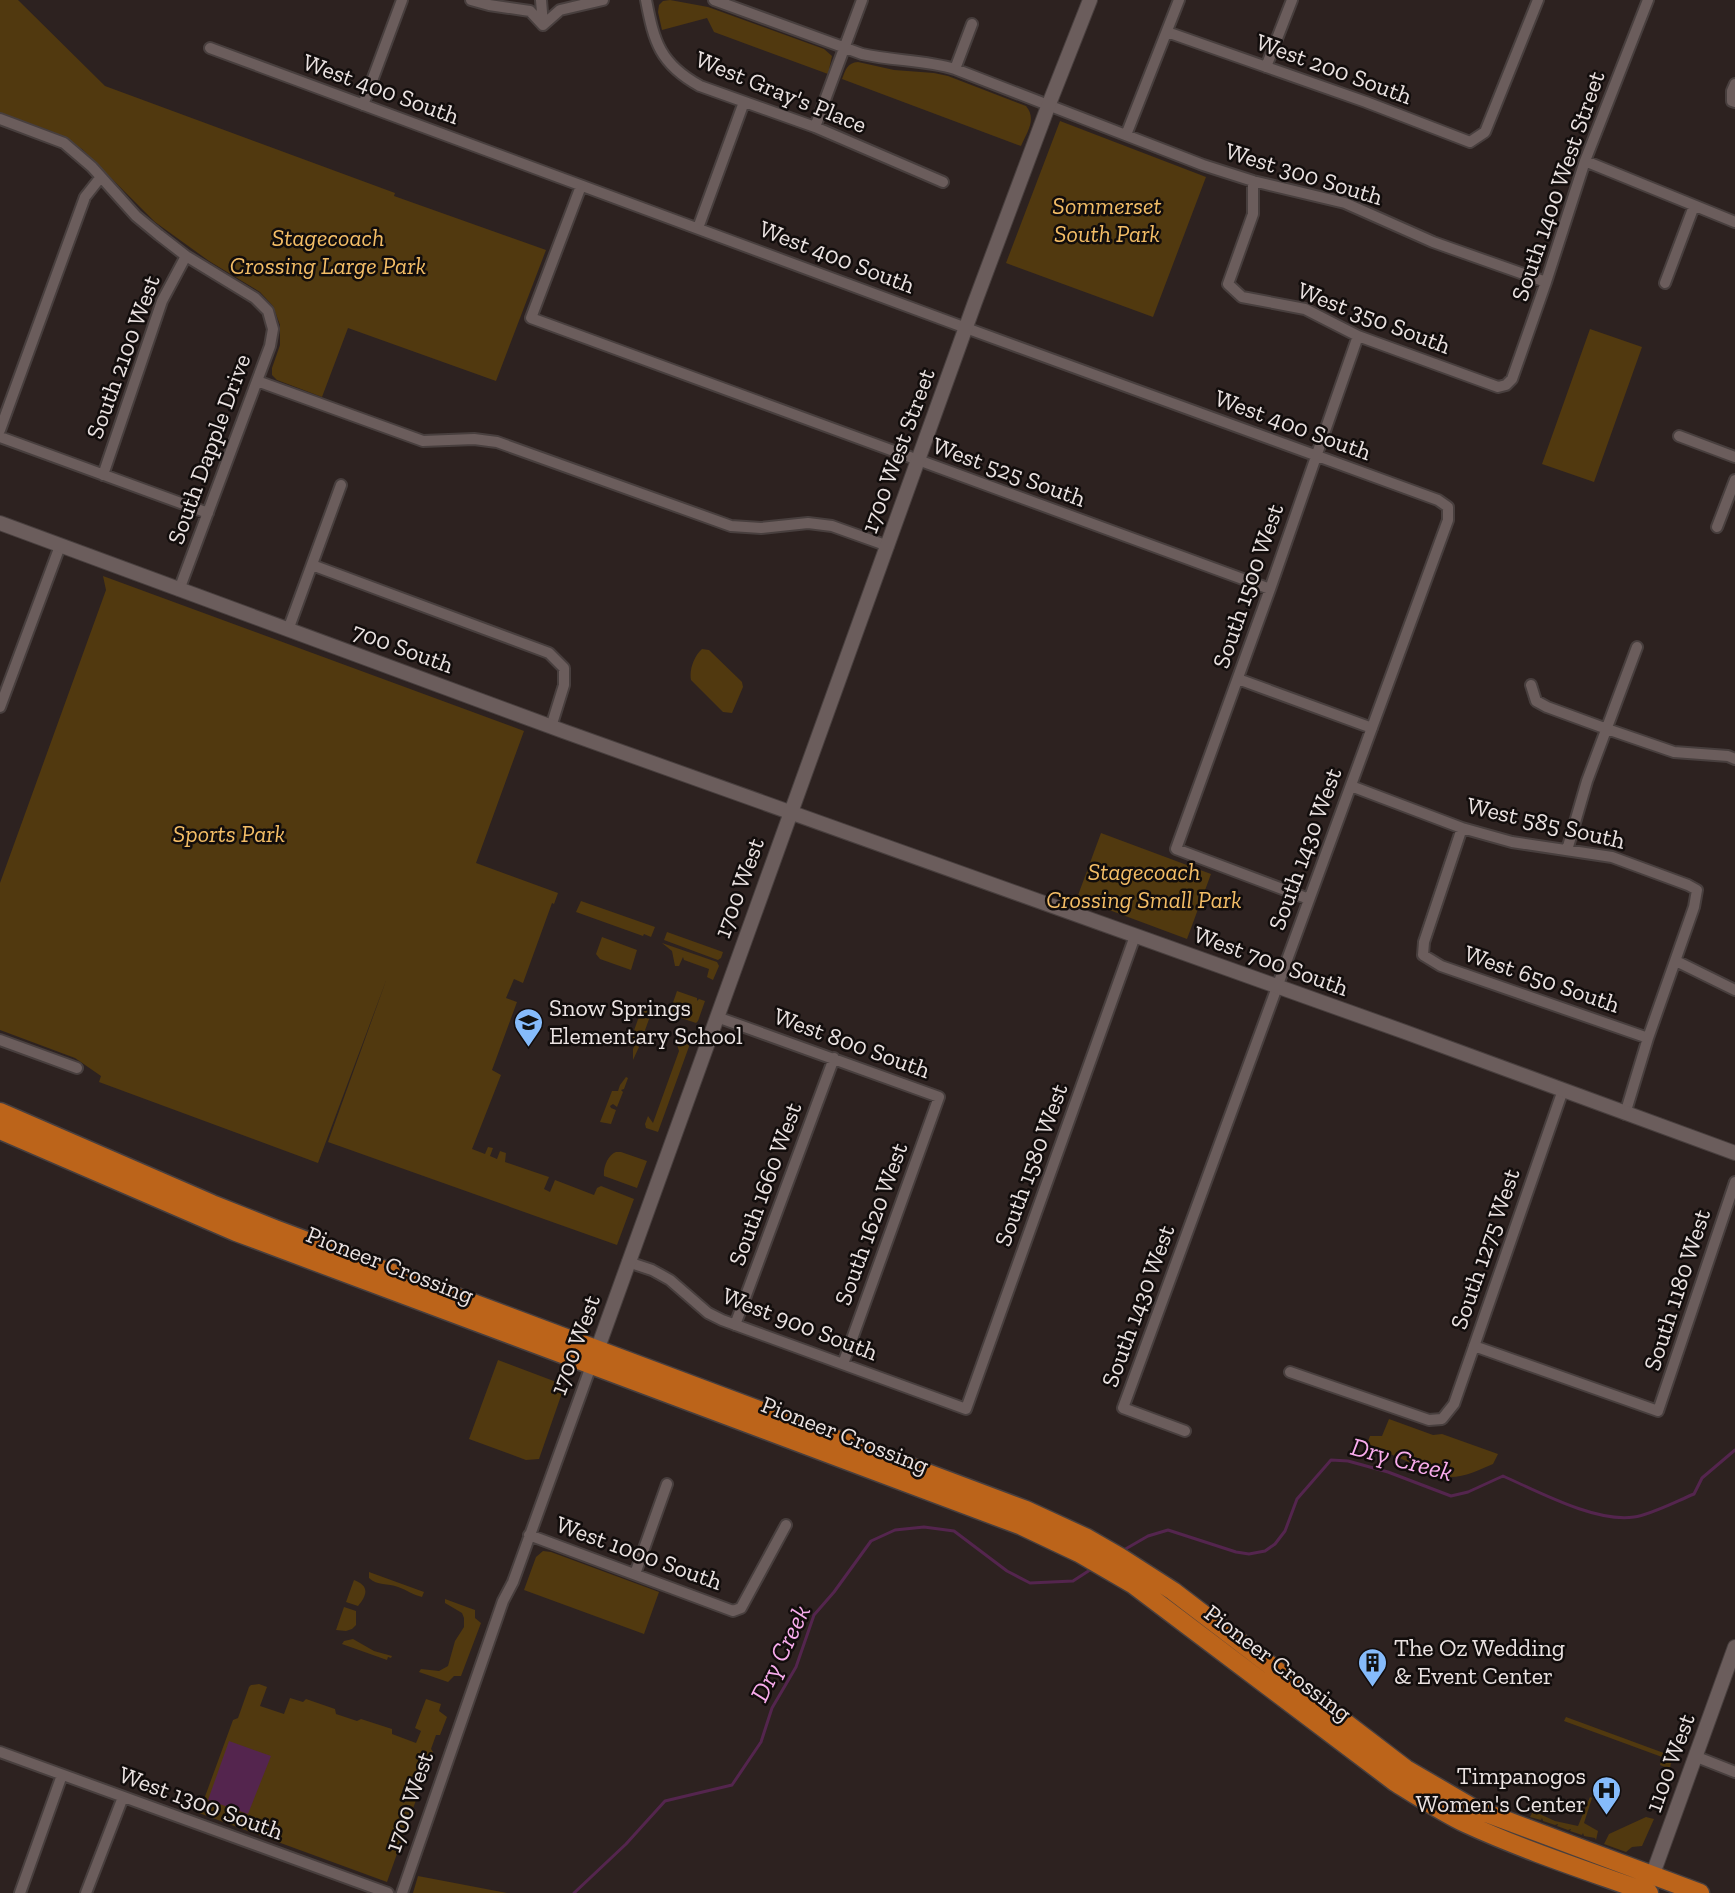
<svg xmlns="http://www.w3.org/2000/svg" width="1735" height="1893" font-family="'Zilla Slab',serif">
  <rect width="100%" height="100%" fill="#2d2220"/>
  <path fill="#51390f" d="M0 0H18L105 86 395 193 394 196 546 250 496 381 348 328 322 397 277 380 272 375V368L280 345V325L273 306 260 292 209 261 155 222 82 149 51 131 0 113Z
    M670 0 708 7 824 49 832 56 828 74 714 32 707 18 662 30 658 12 659 5 663 1Z
    M858 62 894 70 934 73 948 76 1026 106C1037 119 1027 132 1021 146L842 79C846 69 847 63 858 62Z
    M1060 121 1206 177 1153 317 1006 263Z
    M1590 329 1642 347 1594 482 1542 464Z
    M103 576 524 731 476 863 558 893 554 904 552 903 523 983 514 979 506 998 517 1002 492 1070 501 1075 472 1149 485 1154 488 1147 493 1148 490 1156 497 1159 500 1151 506 1153 505 1162 549 1177 544 1189 550 1192 555 1180 594 1195 597 1188 601 1186 634 1199 617 1245 328 1142 387 978 318 1163 99 1082 101 1076 75 1058 0 1030V883L106 590Z
    M702 649 709 650 742 682 743 687 732 713 723 712 691 680C689 670 694 656 702 649Z
    M1101 833 1211 874 1187 939 1077 898Z
    M581 901 655 927 651 937 644 934 643 936 576 912Z
    M667 932 723 952 721 958 718 960 664 940Z
    M602 937 637 950 631 970 600 959 596 954Z
    M662 943 717 962 719 966 713 980 707 977 709 969 684 960 683 957 679 966H675L672 951Z
    M677 991 697 998V1001L699 999 705 1001 698 1021 696 1023 669 1014Z
    M642 1008 652 1011 640 1044H638L639 1047 633 1060V1049L636 1042 631 1039Z
    M680 1033 692 1037 691 1041 658 1132 646 1128 645 1124 648 1116 653 1123 679 1051 675 1038Z
    M626 1077 628 1078 624 1089 621 1090 623 1092 617 1107 613 1104 610 1106 611 1108 616 1110 611 1124 600 1122 612 1091H618L620 1085Z
    M616 1152H621L647 1161 637 1188 604 1176C603 1167 608 1155 616 1152Z
    M498 1360 559 1383 563 1390 539 1459 526 1460 469 1439Z
    M1389 1419 1433 1435 1442 1434 1498 1454 1493 1464C1476 1471 1460 1480 1441 1476L1367 1444 1370 1436H1382Z
    M543 1551 551 1552 659 1592 644 1634 524 1590 536 1557Z
    M369 1572 424 1592 422 1597C413 1595 407 1590 398 1587 388 1583 377 1586 369 1578Z
    M354 1580C370 1586 367 1595 358 1606L346 1602Z
    M445 1599 475 1610V1618L481 1623 461 1676H454L448 1682 419 1672 421 1669 439 1671 448 1666 455 1641 464 1627V1618L462 1613 445 1603Z
    M344 1607 356 1611V1625L352 1629 346 1631 336 1630Z
    M353 1639 374 1651 392 1656 391 1658 388 1657 387 1660 342 1644 344 1641Z
    M259 1684 267 1687 260 1706 284 1714 290 1698 303 1702 306 1699 335 1709 336 1714 357 1721 361 1719 392 1729V1734L416 1743 421 1731 415 1728 426 1699 441 1704 439 1711 447 1717 440 1735H436L431 1749 433 1752 387 1882 199 1813 233 1720 238 1718 249 1687 251 1685Z
    M1566 1717 1672 1756 1670 1769 1660 1765 1662 1757 1564 1721Z
    M1590 1797 1592 1798 1584 1823 1598 1831 1596 1840 1595 1838 1584 1836 1583 1833 1582 1835 1570 1831 1571 1829 1568 1830 1557 1826 1558 1824 1555 1825 1543 1821 1542 1818 1541 1820 1530 1817 1533 1811 1555 1821 1578 1826Z
    M1646 1817 1654 1819 1642 1846 1632 1847 1626 1852 1604 1844 1609 1834Z
    M418 1876 507 1893H413Z"/>
  <path fill="#54254e" d="M229 1741 271 1756 248 1814 208 1800Z"/>
  <g fill="none" stroke-linecap="round" stroke-linejoin="round">
    <path stroke="#54254e" stroke-width="3" d="M1122 1551 1148 1536 1168 1530 1236 1552 1249 1554 1265 1551 1275 1544 1285 1531 1297 1499 1331 1460 1348 1461 1388 1472 1451 1496 1468 1492 1503 1476C1537 1491 1596 1523 1634 1517 1650 1515 1677 1501 1694 1494L1702 1478 1735 1450
      M574 1893 626 1844 665 1801 732 1785 761 1742 772 1708 796 1667 814 1615 834 1592 871 1541 895 1530 924 1527 954 1531 1007 1571 1030 1583 1073 1581 1093 1568"/>
    <defs>
      <path id="minor" d="M471 0 489 5 530 11 543 25
        M541 0 543 25
        M646 0C654 42 660 64 700 86L815 127 943 182
        M714 0 862 54C893 61 925 60 955 69L1203 165 1253 181 1345 203 1433 242 1546 282
        M543 25 560 10 603 0
        M1167 32 1366 102 1470 142 1485 132 1538 0
        M210 48 966 328 1438 500 1448 507V520L1123 1408 1185 1431
        M1266 67 1292 0
        M955 69 972 24
        M1735 84 1732 91V101L1735 102
        M363 105 402 0
        M0 119 64 143 92 167 136 216 159 235 186 256 255 298 268 311 271 322 273 329 270 346 179 590
        M815 127 862 0
        M1126 135 1179 0
        M1585 161 1735 222
        M1253 181V214L1228 284 1242 297 1305 309 1358 336 1498 387 1506 385 1512 379 1546 282 1585 161 1648 0
        M581 186 531 318 1270 589
        M698 228 744 102
        M1665 283 1694 206
        M257 381 423 441 474 439 497 442 731 526 761 528 808 523 832 526 888 546
        M0 430 85 197 100 178
        M1679 436 1735 457
        M0 437 208 513
        M103 475 162 301 186 256
        M1717 527 1735 480
        M312 565 549 653 564 668V685L551 727
        M288 630 341 485
        M1238 679 1372 728
        M1531 685 1536 701 1547 707 1607 729 1674 752 1728 756 1735 759
        M0 707 60 546
        M1351 786 1462 828 1512 842 1612 857 1688 885 1697 890 1694 907 1648 1038 1625 1114
        M1462 828 1424 942 1423 955 1441 966 1648 1038
        M1567 850 1587 781 1637 647
        M1309 899 1176 849 1270 589 1358 336
        M1676 961 1735 990
        M717 1017 939 1097 843 1364
        M0 1040 77 1068
        M628 1262 652 1270 670 1280 708 1313 722 1320 966 1409 1135 936
        M735 1325 834 1058
        M1474 1346 1658 1411 1735 1182
        M1290 1372 1429 1420 1442 1419 1454 1404 1563 1090
        M529 1535 733 1611 741 1608 786 1525
        M635 1574 667 1484
        M0 1752 388 1893
        M1697 1757 1735 1772
        M20 1893 62 1775
        M86 1893 123 1797
        M402 1893 503 1601 513 1582 591 1366"/>
      <path id="tertiary" d="M0 523 563 731 1405 1032 1735 1153
        M595 1356 975 302 1049 104 1090 0
        M1650 1882 1735 1647"/>
      <path id="trunk" d="M0 1112 212 1204 275 1229 1026 1510 1087 1538 1120 1557 1173 1591 1406 1769 1473 1808 1700 1893
        M0 1130 236 1232 1022 1526 1079 1553 1134 1585 1395 1782C1419 1797 1442 1812 1467 1824 1526 1851 1588 1871 1649 1893"/>
    </defs>
    <use href="#minor" stroke="#483f3e" stroke-width="14"/>
    <use href="#tertiary" stroke="#483f3e" stroke-width="16"/>
    <use href="#trunk" stroke="#483f3e" stroke-width="21"/>
    <use href="#minor" stroke="#6b5d5c" stroke-width="10"/>
    <use href="#tertiary" stroke="#6b5d5c" stroke-width="14"/>
    <use href="#trunk" stroke="#bc641a" stroke-width="18"/>
  </g>
  <defs>
    <symbol id="school-pin" viewBox="-11 -11 22 30"><path d="M0 17L-7.5 6A9.5 9.5 0 1 1 7.5 6Z" fill="#85bbfb" stroke="#120d0c"/><path d="M0-5L7-2L0 1L-7-2ZM-4 1L0 2.5L4 1V4Q0 6-4 4Z" fill="#111"/></symbol>
    <symbol id="building-pin" viewBox="-11 -11 22 30"><path d="M0 17L-7.5 6A9.5 9.5 0 1 1 7.5 6Z" fill="#85bbfb" stroke="#120d0c"/><path d="M-4-6H4V6H1V3H-1V6H-4ZM-2.5-4.3h1.7v1.8h-1.7ZM.8-4.3h1.7v1.8H.8ZM-2.5-1h1.7V.8h-1.7ZM.8-1h1.7V.8H.8Z" fill="#111"/></symbol>
    <symbol id="hospital-pin" viewBox="-11 -11 22 30"><path d="M0 17L-7.5 6A9.5 9.5 0 1 1 7.5 6Z" fill="#85bbfb" stroke="#120d0c"/><path d="M-5-5h3v3.5h4V-5h3V5h-3V1.5h-4V5h-3Z" fill="#111"/></symbol>
  </defs>
  <g fill-rule="evenodd">
    <use href="#school-pin" x="512" y="1006" width="33" height="45"/>
    <use href="#building-pin" x="1356" y="1646" width="33" height="45"/>
    <use href="#hospital-pin" x="1590" y="1774" width="33" height="45"/>
  </g>
  <g text-anchor="middle" stroke-width="5" stroke-linejoin="round" paint-order="stroke">
    <g font-size="24" fill="#eae2e1" stroke="#120d0c">
      <text transform="translate(1334 69) rotate(20)" y="8">West 200 South</text>
      <text transform="translate(381 89) rotate(20)" y="8">West 400 South</text>
      <text transform="translate(781 92) rotate(22)" y="8">West Gray's Place</text>
      <text transform="translate(1304 174) rotate(17)" y="8">West 300 South</text>
      <text transform="translate(1558 186) rotate(-71)" y="8">South 1400 West Street</text>
      <text transform="translate(837 257) rotate(21)" y="8">West 400 South</text>
      <text transform="translate(1374 318) rotate(21)" y="8">West 350 South</text>
      <text transform="translate(123 357) rotate(-70)" y="8">South 2100 West</text>
      <text transform="translate(1293 425) rotate(20)" y="8">West 400 South</text>
      <text transform="translate(209 449) rotate(-70)" y="8">South Dapple Drive</text>
      <text transform="translate(898 451) rotate(-70)" y="8">1700 West Street</text>
      <text transform="translate(1009 472) rotate(20)" y="8">West 525 South</text>
      <text transform="translate(1248 586) rotate(-71)" y="8">South 1500 West</text>
      <text transform="translate(403 648) rotate(20)" y="8">700 South</text>
      <text transform="translate(1546 823) rotate(13)" y="8">West 585 South</text>
      <text transform="translate(1305 849) rotate(-70)" y="8">South 1430 West</text>
      <text transform="translate(739 888) rotate(-70)" y="8">1700 West</text>
      <text transform="translate(1271 961) rotate(20)" y="8">West 700 South</text>
      <text transform="translate(1542 979) rotate(19)" y="8">West 650 South</text>
      <text transform="translate(852 1043) rotate(20)" y="8">West 800 South</text>
      <text transform="translate(1031 1165) rotate(-70)" y="8">South 1580 West</text>
      <text transform="translate(765 1184) rotate(-70)" y="8">South 1660 West</text>
      <text transform="translate(871 1224) rotate(-70)" y="8">South 1620 West</text>
      <text transform="translate(1485 1249) rotate(-71)" y="8">South 1275 West</text>
      <text transform="translate(390 1265) rotate(21)" y="8">Pioneer Crossing</text>
      <text transform="translate(1677 1290) rotate(-72)" y="8">South 1180 West</text>
      <text transform="translate(1138 1306) rotate(-70)" y="8">South 1430 West</text>
      <text transform="translate(800 1324) rotate(21)" y="8">West 900 South</text>
      <text transform="translate(575 1345) rotate(-70)" y="8">1700 West</text>
      <text transform="translate(845 1435) rotate(21)" y="8">Pioneer Crossing</text>
      <text transform="translate(639 1553) rotate(20)" y="8">West 1000 South</text>
      <text transform="translate(1278 1663) rotate(37)" y="8">Pioneer Crossing</text>
      <text transform="translate(1670 1763) rotate(-70)" y="8">1100 West</text>
      <text transform="translate(409 1802) rotate(-71)" y="8">1700 West</text>
      <text transform="translate(201 1803) rotate(20)" y="8">West 1300 South</text>
    </g>
    <g font-size="24" font-style="italic" fill="#f3bd66" stroke="#120d0c">
      <text x="1107" y="214">Sommerset<tspan x="1107" dy="28">South Park</tspan></text>
      <text x="328" y="246">Stagecoach<tspan x="328" dy="28">Crossing Large Park</tspan></text>
      <text x="229" y="842">Sports Park</text>
      <text x="1144" y="880">Stagecoach<tspan x="1144" dy="28">Crossing Small Park</tspan></text>
    </g>
    <g font-size="24" fill="#eae2e1" stroke="#120d0c" text-anchor="start">
      <text x="549" y="1016">Snow Springs<tspan x="549" dy="28">Elementary School</tspan></text>
      <text x="1394" y="1656">The Oz Wedding<tspan x="1394" dy="28">&amp; Event Center</tspan></text>
      <text x="1586" y="1784" text-anchor="end">Timpanogos<tspan x="1586" dy="28">Women's Center</tspan></text>
    </g>
    <g font-size="26" font-style="italic" fill="#f8abec" stroke="#120d0c">
      <text transform="translate(1402 1459) rotate(15)" y="9">Dry Creek</text>
      <text transform="translate(780 1653) rotate(-64)" y="9">Dry Creek</text>
    </g>
  </g>
</svg>
